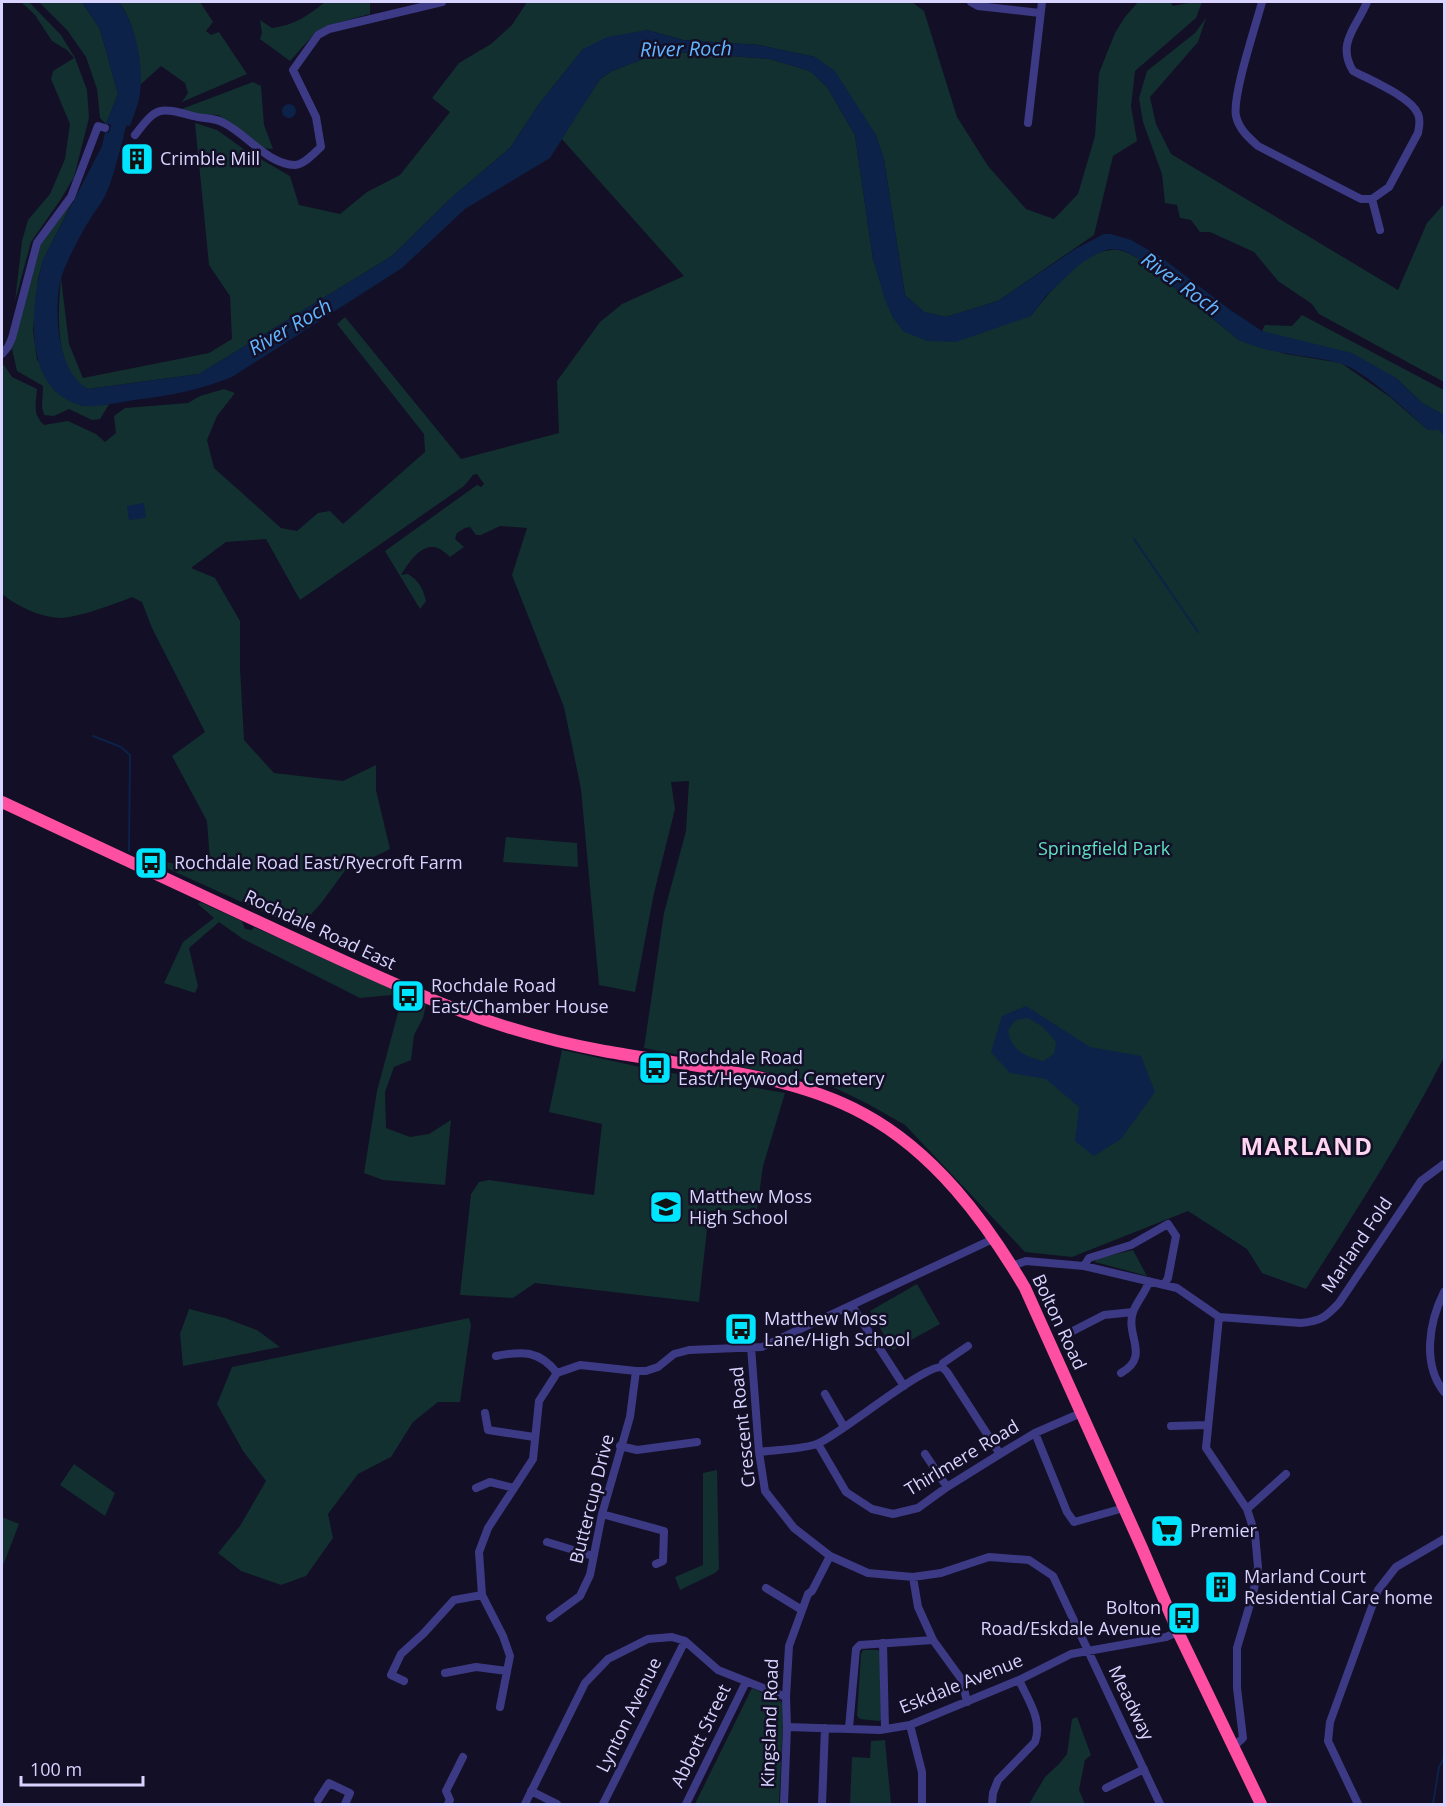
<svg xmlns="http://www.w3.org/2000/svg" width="1446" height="1806" font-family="'Open Sans',sans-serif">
  <rect width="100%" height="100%" fill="#130f26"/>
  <path fill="#12302f" d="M21 2H29L61 35 75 58 87 90 89 118 74 177 61 199 31 242 15 301 22 241 28 220 50 194 65 159 70 124 51 79 53 71 74 58 67 50 52 41 35 15Z
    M39 2H82L100 29 118 94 106 124 100 118 97 89 86 57 67 30Z
    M119 2H200L213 22 206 31 211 35 219 32 247 74 182 102 188 93 185 83 161 66 139 86C140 58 136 25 119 2Z
    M325 2H370V14L329 25 315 33 290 61 260 39 262 33 260 20 272 28C294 25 308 16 325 2Z
    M527 2H912L924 11 957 117 988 166 1026 209 1054 219 1078 194 1095 136 1099 73 1115 33 1125 17 1138 2H1170L1173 6C1184 4 1191 2 1202 2L1196 18 1135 71 1131 106 1137 141 1113 156 1094 235 998 301 946 317 924 312 905 295 884 160 876 135 815 57 759 45 683 40 647 30 583 49 539 104 510 148 451 198 392 256 199 374 88 389C53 371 58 311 61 278L69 344 83 378 209 353 232 339 230 296 209 265 195 123 217 130 245 150 290 176 299 205 340 214 367 192 400 175 450 112 432 98 459 63 491 44 512 25Z
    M1206 18 1198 42 1150 97 1156 124 1171 154 1398 290 1427 223 1444 204V382L1319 314 1312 304 1278 281 1254 252 1210 232H1200L1191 220 1180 218 1177 205 1165 203 1162 174 1143 122 1139 98 1147 71 1195 33Z
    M678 52 770 59 810 71 827 87 855 135 873 259 893 318 1031 316C1047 295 1083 250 1112 250 1122 249 1129 254 1138 258L1239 340 1286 354 1341 363 1390 397 1428 430H1439L1444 435V1057C1403 1138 1355 1213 1306 1289L1262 1273 1247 1249 1188 1211 1072 1257 1025 1252 905 1125 868 1104 827 1084 644 1048 664 913 686 831 689 781 671 782 675 809 654 893 635 992 599 985 581 789 564 707 512 575 527 528 500 526 481 535H476L470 527 465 528 457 533 455 539 464 547 450 557C447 554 442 550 438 548 421 542 408 564 401 575L408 574C419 581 423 588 426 601L420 609 385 551 477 485 481 487 484 484 477 474 473 475 464 486 300 600 266 539 226 542 191 568 215 578 240 621V668L244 740 274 773 343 781 376 765V790L390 849C378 855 366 862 352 861L322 902 299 928 162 866 167 862 201 870 210 861 207 821 172 756 205 732 152 628 142 602 132 597C118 603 76 618 61 618 40 617 18 607 2 594V366L4 365 12 377 37 389C36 404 32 414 44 425L68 421 96 434 105 442 116 433 114 416 125 408 188 403 200 396 224 389 235 393 217 416 207 440 214 468 281 528 297 531 318 513 330 511 343 524 425 452 424 434 337 324 345 317 461 459 559 433 557 381 600 322 622 304 684 276 561 138 600 79 612 71 643 59Z
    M253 82 261 86 264 125 273 149 262 148 237 127 218 115 191 114 179 110Z
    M73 201 43 260 38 279 33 330 37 360 82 406 110 403 100 419 92 420 69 409 54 416 44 415 42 407 43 386 17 371 12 349 39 247Z
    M1302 315 1444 390V415L1422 403 1396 378 1262 331 1265 325 1292 326Z
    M506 837 577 843 578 867 503 862Z
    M200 902 242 921 245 929 252 930 254 927 426 1004 423 1018 414 1035 411 1060 394 1067 385 1092 386 1128 410 1137 429 1134 451 1120 445 1185 383 1180 364 1173 377 1091 403 994 360 998 243 939 219 922 189 948 198 986 195 993 164 983 183 942 214 918 198 904Z
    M562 1050 645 1068 785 1093 763 1166 757 1209 709 1211 699 1302 535 1283 513 1298 460 1295 471 1194 479 1182 489 1180 594 1195 602 1124 549 1112Z
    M1133 1250 1147 1276 1095 1262 1096 1259Z
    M917 1284 940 1324 893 1350 870 1311Z
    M189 1309 225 1318 257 1330 280 1347 183 1366 180 1334Z
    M469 1318 471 1325 460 1402H438L413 1422 391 1457 358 1474 328 1514 333 1538 306 1576 281 1585 241 1571 218 1553 240 1526 266 1481 243 1451 217 1404 232 1367Z
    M74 1464 115 1493 105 1516 60 1485Z
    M717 1470 719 1569 715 1573 680 1590 675 1577 703 1565V1473Z
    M2 1517 19 1524 2 1568Z
    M863 1650H878L881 1653 882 1719 879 1721 860 1719 857 1716 861 1654Z
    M752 1688 784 1703 779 1804H695Z
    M1077 1717 1091 1755 1085 1760 1079 1790 1085 1804H1029L1045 1777 1059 1764 1067 1754 1072 1719Z
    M885 1740 891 1804H850L852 1757 870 1758 871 1741Z"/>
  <path fill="#0c2248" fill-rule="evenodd" d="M82 2H119C137 27 145 69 139 99 137 108 133 117 130 126L106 124 118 94 100 29Z
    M647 30 683 40 759 45 815 57 835 71 876 135 884 160 905 295 924 312 946 317 998 301 1075 249 1104 234H1111L1131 240 1161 257 1229 309 1262 331 1352 353 1396 378 1422 403 1444 415V435L1439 430H1428C1408 412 1363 369 1339 363 1305 354 1271 355 1239 340L1138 258 1122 250 1109 249 1096 254 1080 264 1046 296 1031 316 956 342 928 341 904 332 893 318 885 300 873 259 855 135 827 87 810 71 770 59 678 52 643 59 612 71 600 79 550 158 465 209 402 268 232 377C200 390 168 396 134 400 120 402 92 409 80 405 21 389 31 304 43 260L102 146 105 132 124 136C118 155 113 181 104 198 100 206 93 213 89 221 81 233 64 266 61 279 53 309 57 373 88 389L199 374 392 256 451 198 510 148 539 104 583 49 607 37Z
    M282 111a7 7 0 1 1 14 0a7 7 0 1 1-14 0Z
    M144 503 146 518 129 520 127 506Z
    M1026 1006 1090 1047 1141 1056 1155 1092 1121 1139 1094 1156 1075 1141 1079 1107 1046 1079 1010 1073 991 1052 1002 1016ZM1028 1018 1043 1027 1056 1042 1054 1054 1043 1061C1024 1056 1011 1050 1008 1030L1016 1020Z"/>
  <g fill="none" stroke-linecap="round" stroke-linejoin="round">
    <path stroke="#0c2248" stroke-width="2" d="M1134 539 1198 632
      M93 736 121 747 130 755 129 851
      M1433 1804 1439 1767 1444 1758"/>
    <path stroke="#0c2248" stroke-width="15" d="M111 154 123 108"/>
    <path stroke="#3d3a85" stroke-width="8" d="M971 2 978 6 1040 13
      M1262 2C1256 25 1232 96 1236 116 1239 129 1248 137 1258 146L1361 199H1372L1389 187 1418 133C1419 127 1421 121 1418 114 1411 97 1370 80 1353 71 1336 43 1357 27 1367 2
      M1028 123 1042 2
      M135 135C157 106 159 107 193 116 203 119 214 117 224 123 248 135 267 164 295 165 304 165 315 152 321 147L316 117 293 70 318 35 329 29 442 2
      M1372 199 1380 230
      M2 354 8 347 12 338 37 243 71 197 98 126 105 128
      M1012 1266 1026 1261 1084 1266 1177 1288 1219 1317 1301 1323C1321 1321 1326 1317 1339 1303L1421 1181 1444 1164
      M1084 1266 1089 1258 1131 1245 1168 1224 1176 1236 1168 1278 1164 1285
      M1444 1292C1429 1322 1422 1364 1444 1392
      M852 1306 904 1386
      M1219 1317 1206 1448 1247 1509 1255 1534 1258 1567 1253 1594 1237 1648V1688L1243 1738 1232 1748
      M1069 1333 1104 1315 1133 1312
      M751 1347 759 1452 765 1491 794 1528 830 1556 868 1573 913 1577 941 1573 989 1557 1029 1560 1053 1576 1160 1804
      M496 1356C522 1351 539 1350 557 1373
      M942 1367 947 1372 1000 1454
      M1121 1373C1151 1356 1125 1336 1133 1312 1137 1301 1146 1292 1149 1281
      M825 1394 844 1427
      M485 1413 488 1430 534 1437
      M1171 1426 1208 1425
      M1035 1433 1067 1512 1074 1522 1124 1508
      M818 1444 846 1492 872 1509 893 1514 918 1508 947 1487 1000 1454 1035 1433 1081 1413
      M620 1446 637 1450 697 1442
      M759 1452C774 1450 807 1449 819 1443 845 1431 922 1366 942 1367L943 1363 968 1346
      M925 1454 947 1487
      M476 1488 490 1482 514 1488
      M1247 1509 1286 1474
      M602 1514 664 1531 663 1561 656 1564
      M547 1542 593 1556
      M913 1577 918 1607 933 1640 962 1680 967 1702
      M766 1588 802 1610
      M550 1618 580 1596 590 1575 602 1514 630 1417 636 1371
      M883 1643 885 1729
      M445 1673 476 1667 507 1671
      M404 1681 391 1675 401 1654 424 1633 454 1600 482 1595
      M500 1707 510 1656 503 1636 482 1595 479 1552 488 1528 533 1459 539 1401 557 1373 580 1365 636 1371H646L658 1367 674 1354 689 1350 762 1347 993 1239
      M910 1725 922 1772V1804
      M787 1727 880 1730 910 1725 1019 1680 1071 1654 1166 1637 1178 1632
      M849 1728 856 1649 860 1645 933 1640
      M1106 1788 1144 1769
      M531 1791 557 1804
      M318 1800 329 1783 350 1793 345 1804
      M448 1804 450 1800 446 1791 463 1757
      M525 1804 585 1683 608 1659 648 1639 672 1637 685 1641 718 1670 786 1697
      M603 1804 685 1641
      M686 1804 746 1682
      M784 1804 787 1727 786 1697 789 1646 808 1594 812 1591 830 1556
      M822 1804 825 1728
      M992 1804 993 1793 998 1780 1035 1742C1043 1720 1028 1700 1019 1680
      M1358 1804 1328 1741 1330 1722 1378 1590 1396 1567 1444 1539"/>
    <path stroke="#ff4fa3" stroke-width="12" d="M2 802C97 847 192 891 287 935 344 961 400 988 458 1010 505 1028 555 1042 604 1051 687 1066 790 1073 864 1114 934 1152 985 1220 1025 1288L1142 1548 1178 1632 1261 1804"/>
  </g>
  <defs>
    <symbol id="building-square" viewBox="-11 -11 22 22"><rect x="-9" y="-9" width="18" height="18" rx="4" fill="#00e5ff" stroke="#130f26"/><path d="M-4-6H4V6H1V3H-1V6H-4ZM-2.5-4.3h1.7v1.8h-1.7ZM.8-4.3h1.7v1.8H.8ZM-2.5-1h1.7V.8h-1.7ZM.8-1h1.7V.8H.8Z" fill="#111"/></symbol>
    <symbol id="bus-square" viewBox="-11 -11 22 22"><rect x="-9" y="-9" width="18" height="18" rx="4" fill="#00e5ff" stroke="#130f26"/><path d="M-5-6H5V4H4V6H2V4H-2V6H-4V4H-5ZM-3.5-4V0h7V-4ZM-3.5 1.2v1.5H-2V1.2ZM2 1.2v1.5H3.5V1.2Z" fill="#111"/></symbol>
    <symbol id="school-square" viewBox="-11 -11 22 22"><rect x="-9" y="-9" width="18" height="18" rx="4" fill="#00e5ff" stroke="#130f26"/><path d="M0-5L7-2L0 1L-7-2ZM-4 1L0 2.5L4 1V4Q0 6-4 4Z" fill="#111"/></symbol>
    <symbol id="supermarket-square" viewBox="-11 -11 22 22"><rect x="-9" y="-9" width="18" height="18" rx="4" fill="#00e5ff" stroke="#130f26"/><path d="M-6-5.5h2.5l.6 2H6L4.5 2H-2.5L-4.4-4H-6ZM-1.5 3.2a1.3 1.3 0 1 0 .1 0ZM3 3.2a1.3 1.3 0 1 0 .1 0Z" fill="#111"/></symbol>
  </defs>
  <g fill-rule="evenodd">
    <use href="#building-square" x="118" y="140" width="38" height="38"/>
    <use href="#bus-square" x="132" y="844" width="38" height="38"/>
    <use href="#bus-square" x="389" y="977" width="38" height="38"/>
    <use href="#bus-square" x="636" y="1049" width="38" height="38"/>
    <use href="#school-square" x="647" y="1188" width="38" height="38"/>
    <use href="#bus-square" x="722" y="1310" width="38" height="38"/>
    <use href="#supermarket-square" x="1148" y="1512" width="38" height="38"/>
    <use href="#building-square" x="1202" y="1568" width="38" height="38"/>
    <use href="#bus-square" x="1165" y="1599" width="38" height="38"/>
  </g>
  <g text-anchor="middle" stroke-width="5" stroke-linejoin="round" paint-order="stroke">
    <g font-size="18" fill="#d9d4ff" stroke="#130f26" text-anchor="start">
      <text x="160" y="165">Crimble Mill</text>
      <text x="174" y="869">Rochdale Road East/Ryecroft Farm</text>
      <text x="431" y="992">Rochdale Road<tspan x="431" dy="21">East/Chamber House</tspan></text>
      <text x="678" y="1064">Rochdale Road<tspan x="678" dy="21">East/Heywood Cemetery</tspan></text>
      <text x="689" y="1203">Matthew Moss<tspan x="689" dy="21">High School</tspan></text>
      <text x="764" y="1325">Matthew Moss<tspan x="764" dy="21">Lane/High School</tspan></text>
      <text x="1190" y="1537">Premier</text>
      <text x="1244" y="1583">Marland Court<tspan x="1244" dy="21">Residential Care home</tspan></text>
      <text x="1161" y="1614" text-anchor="end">Bolton<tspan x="1161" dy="21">Road/Eskdale Avenue</tspan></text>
    </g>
    <g font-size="18" fill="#5fe0c0" stroke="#130f26">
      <text x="1104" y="855">Springfield Park</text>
    </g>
    <g font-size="18" fill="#d9d4ff" stroke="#130f26">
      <text transform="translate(320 930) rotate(25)" y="6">Rochdale Road East</text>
      <text transform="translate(1357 1245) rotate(-56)" y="6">Marland Fold</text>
      <text transform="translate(1059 1322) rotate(65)" y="6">Bolton Road</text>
      <text transform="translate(743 1427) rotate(-96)" y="6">Crescent Road</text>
      <text transform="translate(962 1458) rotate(-31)" y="6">Thirlmere Road</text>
      <text transform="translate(592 1499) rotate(-76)" y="6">Buttercup Drive</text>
      <text transform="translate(961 1684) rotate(-22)" y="6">Eskdale Avenue</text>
      <text transform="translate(1131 1703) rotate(64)" y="6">Meadway</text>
      <text transform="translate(629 1715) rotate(-64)" y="6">Lynton Avenue</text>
      <text transform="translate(770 1723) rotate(-88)" y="6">Kingsland Road</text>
      <text transform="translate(701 1736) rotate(-64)" y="6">Abbott Street</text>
    </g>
    <g font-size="20" font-style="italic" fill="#62b6ff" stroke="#130f26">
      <text transform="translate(686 49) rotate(-1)" y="7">River Roch</text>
      <text transform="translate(1181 284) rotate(36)" y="7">River Roch</text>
      <text transform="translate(290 327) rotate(-30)" y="7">River Roch</text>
    </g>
    <g font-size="24" font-weight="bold" letter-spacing="1.5" fill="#ffd6f0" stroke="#130f26">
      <text x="1307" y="1155">MARLAND</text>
    </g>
  </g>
  <rect width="1446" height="1806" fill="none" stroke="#d9d4ff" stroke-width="6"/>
  <path d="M21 1776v9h122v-9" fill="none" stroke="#d9d4ff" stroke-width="3"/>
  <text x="30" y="1776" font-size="18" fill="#d9d4ff" stroke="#130f26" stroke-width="4.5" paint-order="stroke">100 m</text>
</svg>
